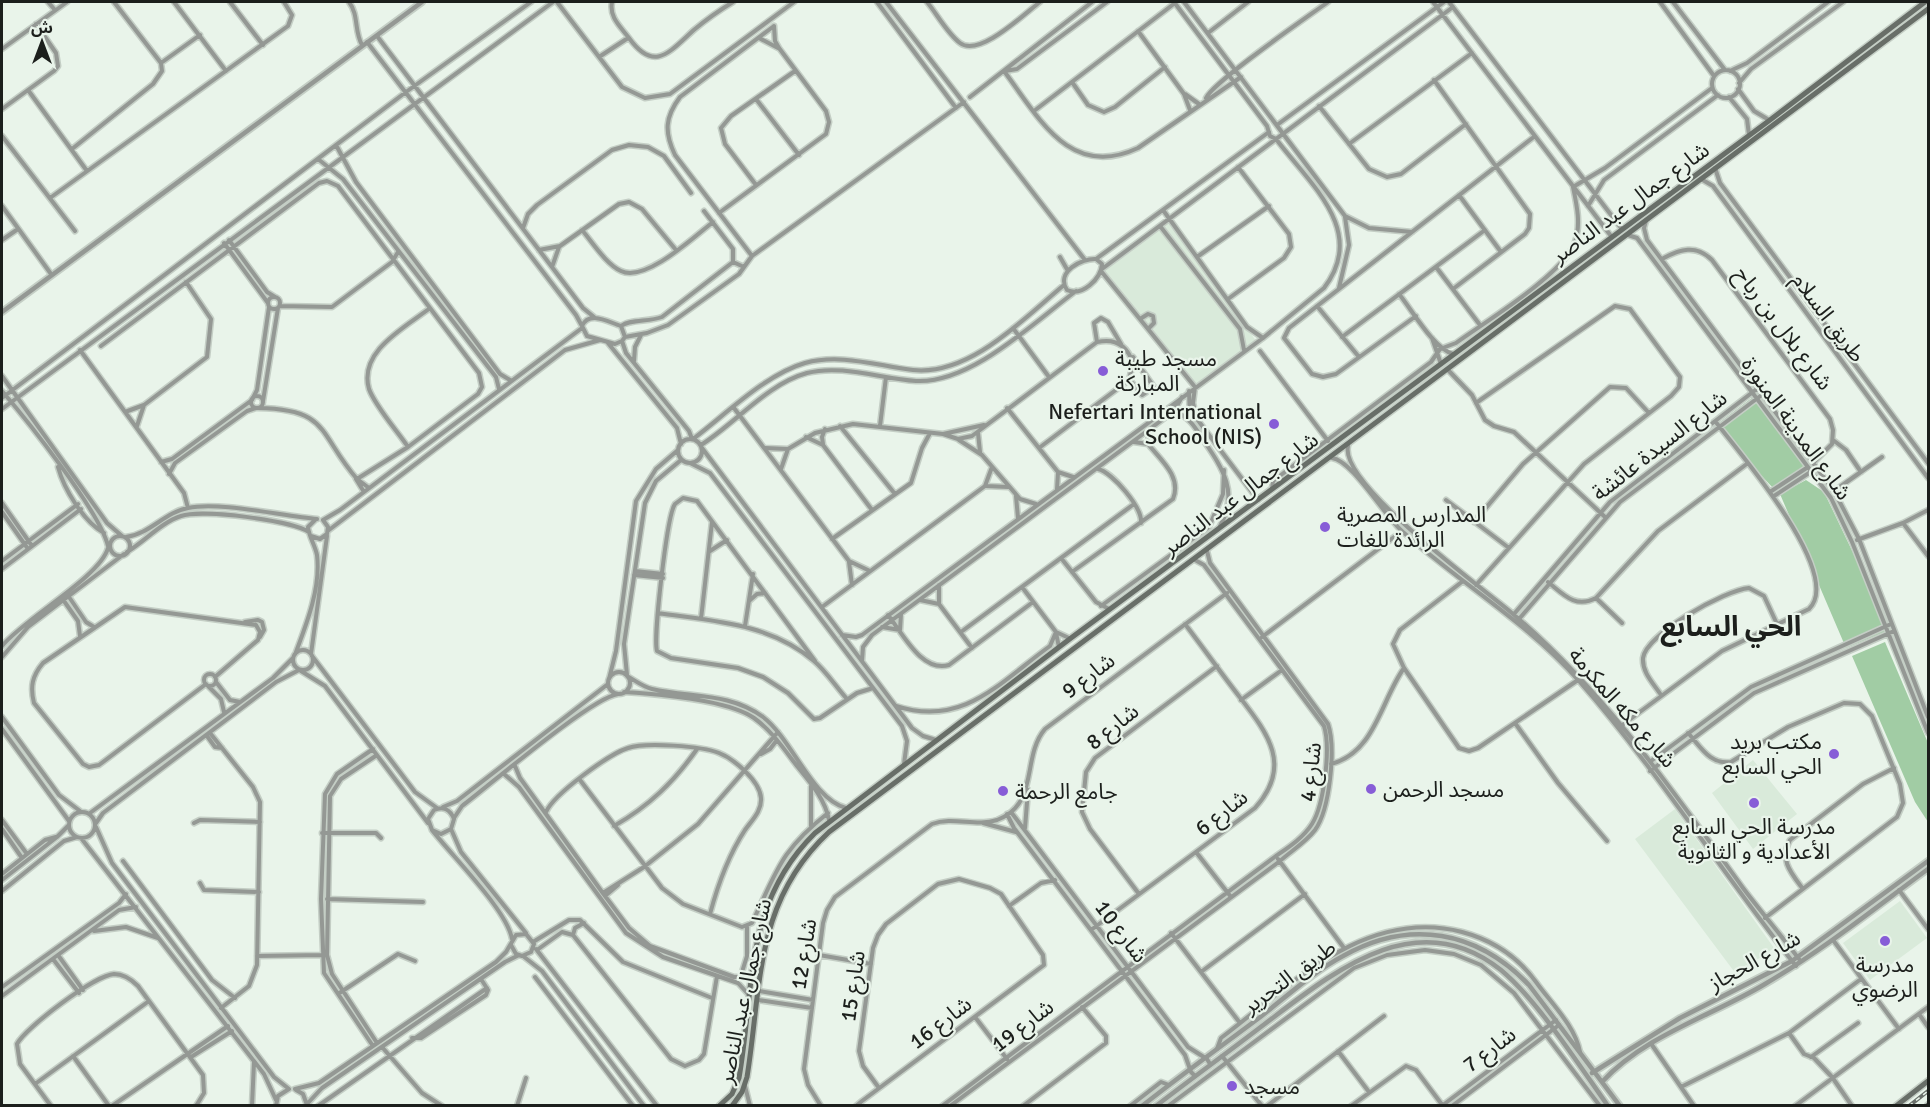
<svg xmlns="http://www.w3.org/2000/svg" width="1930" height="1107" font-family="Signika,'Noto Sans Arabic',sans-serif">
  <rect width="100%" height="100%" fill="#e9f4ea"/>
  <path fill="#d9eada" d="M1171 217 1256 341 1195 387 1102 269Z
    M1753 760 1797 814 1753 849 1712 793Z
    M1675 809 1774 948 1736 974 1635 839Z
    M1900 901 1927 938 1870 980 1843 943Z"/>
  <path fill="#a1cca4" d="M1753 397 1805 467 1773 488 1715 426Z
    M1806 480 1824 492 1890 630 1846 648 1780 494Z
    M1885 642 1928 743V822L1915 802 1852 656Z"/>
  <g fill="none" stroke-linecap="round" stroke-linejoin="round">
    <defs>
      <path id="minor" d="M48 2 55 10
        M174 2 226 71
        M230 2 263 45
        M349 2C359 15 354 31 362 45
        M557 2 622 87 645 98 670 94 794 2
        M612 2C609 17 620 26 629 38 655 74 670 51 695 29 707 19 720 10 733 2
        M877 2 956 108
        M886 2 1085 260
        M927 2C937 14 947 33 960 43 979 58 1024 14 1040 2
        M1184 2 1345 216 1369 228 1412 232
        M1433 2 1611 236
        M1449 2 1621 228
        M1660 2 1714 76
        M1673 2 1725 70
        M1138 31 1184 94 1190 110
        M1208 33 1248 2
        M377 36 583 308 594 317
        M759 38 778 48
        M367 42 576 315 582 326
        M2 49 67 2
        M599 57 628 38
        M161 63 200 35
        M1712 84a14 14 0 1 1 28 0a14 14 0 1 1-28 0Z
        M1004 71C1039 118 1070 180 1138 148L1241 77
        M1005 71 1017 69 1107 2
        M1730 71 1747 63 1828 2
        M1434 80 1530 214 1529 228 1525 234 1453 289
        M1072 82 1088 105 1104 112 1115 107 1165 67
        M1739 83 1751 69 1843 2
        M1738 89 1754 111 1769 120
        M28 90 87 171
        M1185 94 1199 104
        M970 97 1092 2
        M1729 97 1747 119 1749 135
        M1206 98C1214 81 1306 18 1328 2
        M756 99 799 155
        M1319 106 1369 169 1387 177 1401 174 1466 124
        M2 109 54 71 58 66 56 53 36 24
        M1034 111 1175 3
        M1277 125 1444 2
        M2 136 75 231
        M1349 144 1472 53
        M336 145 356 182 500 374 510 380
        M72 149 153 84 162 71 161 63 114 2
        M318 159 343 179 496 377 499 389
        M1715 168 1720 183 1928 463
        M1701 179 1713 186 1928 478
        M756 185 725 144 721 128 731 116 795 71
        M1459 195 1501 252
        M50 198 288 26 292 15 284 2
        M2 206 51 274
        M1588 206 1604 180 1718 95
        M1163 210 1247 327 1263 338
        M719 213 826 134 829 122 826 111 779 48 775 41 774 26
        M1646 221 1644 228 1647 240 1834 491 1859 539 1928 717
        M1160 226 1240 329 1244 350
        M523 228 528 214 537 205 612 150 629 145 648 147 664 156 691 193
        M582 230C593 243 606 264 621 271 645 283 694 237 713 222
        M1628 235 1637 238 1831 498 1852 542 1928 733
        M2 240 18 229
        M229 240 267 292 275 297
        M224 243 268 303
        M539 250 560 246 619 204 629 202 642 209 676 250
        M752 256 675 155C664 132 665 117 680 97L774 26
        M1060 257 1068 271
        M1197 257 1269 206
        M1096 259 1269 132
        M1096 259 1102 264C1101 279 1082 297 1067 290 1055 272 1082 258 1096 259Z
        M1662 259C1680 249 1696 244 1712 260L1830 419 1833 430 1832 444 1814 462
        M733 262 744 267
        M552 267 559 247
        M1436 267 1480 325
        M1102 269 1453 7
        M1101 271 1195 387 1193 403 1197 419 1258 500
        M1339 288 1349 245 1345 217
        M1399 294C1412 310 1434 349 1453 354
        M268 303a6 6 0 1 1 12 0a6 6 0 1 1-12 0Z
        M1228 299 1284 258 1291 247 1289 234 1238 167
        M280 306 332 307 392 262 398 252
        M1317 306 1359 357
        M1416 316 1336 374 1323 377 1312 374 1284 338 1289 328 1535 136
        M1140 319 1148 314 1153 316 1154 323 1148 329
        M621 326 625 337 622 341 615 344 587 336 582 326C589 310 608 322 621 326 630 319 649 322 662 317L733 262V249L704 211
        M1013 328 1049 377
        M625 337 647 333 668 325 739 274 752 256 964 102
        M1342 337 1485 230
        M1432 338 1441 364
        M622 341 626 353 689 431 692 439
        M1097 342 1094 323 1101 318 1108 322 1121 344
        M608 343 677 428 681 444
        M101 346 319 183 327 181 338 186 479 373 482 387 478 394 408 447 357 479C318 434 330 409 258 408
        M80 350 184 493 188 508
        M1260 351 1328 441
        M634 361 635 347 641 335
        M1448 370 1472 395 1485 420 1494 426 1514 432 1605 517
        M2 376 107 523 122 536
        M1129 379 1142 395 1154 387 1133 357
        M2 391C27 420 100 512 108 546
        M1189 391 1190 420
        M251 402a6 6 0 1 1 12 0a6 6 0 1 1-12 0Z
        M2 398 406 92 531 2
        M253 398 257 390 269 307
        M263 401 278 308
        M1476 403 1615 306 1630 309 1680 377 1679 387 1671 396 1584 464 1476 585
        M734 408 849 561 870 571
        M1007 408 1058 472 1073 477
        M2 409 553 2
        M125 412 144 405 207 357 211 319 186 282
        M1175 412C1190 417 1196 429 1204 441 1223 469 1239 493 1220 526
        M137 426 144 405
        M840 426 895 494
        M880 426 886 377
        M978 433 980 452
        M943 434 958 439 972 436 1097 342C1115 338 1127 345 1133 363L1129 380 1039 448
        M806 437 823 445 872 510
        M678 451a12 12 0 1 1 24 0a12 12 0 1 1-24 0Z
        M693 439C725 415 766 374 805 363 841 353 878 366 913 370 970 376 1023 319 1064 285
        M959 440 982 455 1020 499 1036 504
        M1833 440 1846 450 1861 472
        M1134 442 1148 444
        M823 444 822 437 825 429
        M701 445C736 423 767 384 807 373 842 364 881 379 916 381 971 384 1033 323 1076 291
        M1348 446C1339 484 1484 589 1513 614 1605 692 1673 791 1743 888 1761 912 1781 935 1799 959
        M408 447C398 432 375 406 369 389 358 351 406 327 430 308
        M702 448 912 728 923 736 936 740
        M765 448 788 449 815 433 853 424 943 434 984 425
        M1332 458C1352 460 1385 517 1403 532 1460 583 1528 623 1579 681 1658 771 1722 873 1796 966
        M161 462 172 459 252 400
        M690 463 710 473 902 726 907 741 904 764
        M58 467C64 489 83 521 104 533
        M781 469 788 449
        M1098 469C1112 472 1143 508 1141 523
        M169 474 175 463 247 411 256 408
        M356 479 364 492
        M357 479 369 488
        M986 486 1008 487
        M1057 489 1058 473
        M1272 489 1273 481 1431 362 1440 349 1456 343C1485 322 1564 274 1575 242 1581 224 1577 206 1573 187L1605 168 1712 88
        M1834 491 1882 457
        M1770 492 1808 467
        M1016 496 1018 518
        M1774 496 1812 471
        M1446 500 1509 548
        M2 503 32 546
        M2 512 28 549
        M323 520 340 510 582 328
        M1474 522 1523 464 1610 387 1626 388 1649 413
        M1903 523 1928 556
        M329 530 565 350 600 340
        M110 546a10 10 0 1 1 20 0a10 10 0 1 1-20 0Z
        M311 536 320 539 327 534 328 527 323 520
        M126 537C150 534 165 512 188 508 219 501 282 516 317 519
        M832 539 911 483 922 448 930 433
        M1857 540 1903 523 1928 510
        M710 551 727 540
        M127 552C145 541 162 522 181 516 202 509 291 520 309 532
        M1061 558 1096 602 1109 609
        M2 561 78 504
        M849 562 852 585
        M2 569 81 509
        M635 571 663 574
        M1072 572 1173 499C1182 477 1161 460 1148 444L1149 430
        M634 575 663 578
        M1463 581 1400 630 1393 644 1404 668 1459 748 1469 751 1478 748 1578 680
        M1548 582C1563 594 1575 609 1596 598L1658 531 1748 463
        M939 585V604L972 648
        M1022 587 1056 632 1069 638
        M69 597 86 622 94 627
        M1596 598 1622 623
        M920 600 939 604
        M64 601 78 621 80 636
        M749 601 757 594 765 593
        M1101 606 1209 527 1223 494 1224 470
        M822 607 985 486 992 467
        M658 613C712 621 770 623 814 661 826 671 836 687 847 699
        M1514 614 1610 502 1758 388
        M888 615C903 634 922 673 949 665L1033 602
        M701 619 712 522
        M1519 619 1620 502 1763 394
        M245 622 258 620 262 622 264 630 260 637
        M745 626 753 574
        M882 627 900 630 901 614
        M961 632 1134 504
        M1056 633 1059 647
        M842 635 856 637 862 635 1263 338 1324 288C1368 231 1310 184 1276 139L1270 136 1267 126 1174 2
        M1262 637 1402 531
        M2 646C25 618 100 577 108 548
        M293 660a10 10 0 1 1 20 0a10 10 0 1 1-20 0Z
        M296 652C307 623 321 587 317 555 315 545 309 537 308 527L315 520
        M311 654 327 536
        M312 656 415 792 437 808
        M2 657 28 627 124 554
        M815 661 697 501 683 498 675 504C667 515 653 638 657 651L671 658 738 668 763 677 788 693 814 719 820 718 857 693 873 688
        M862 661 863 647 872 635 1174 411 1182 397
        M301 671 325 686 428 823
        M608 683a11 11 0 1 1 22 0a11 11 0 1 1-22 0Z
        M204 680a6 6 0 1 1 12 0a6 6 0 1 1-12 0Z
        M627 675 624 644 645 503 656 481 681 460
        M627 676C636 681 643 687 652 689 690 698 729 692 763 717 792 739 812 799 846 808
        M609 679 616 651 636 501 656 469 678 450
        M216 682 230 700 240 702
        M206 684 99 765 89 767 83 764 34 703C30 687 32 676 43 663L125 607 256 625 260 632 258 640 215 677
        M208 686 221 699 224 712
        M624 692C657 694 728 700 754 718 772 731 784 749 797 766 810 782 825 799 829 820
        M1661 695C1654 684 1642 673 1643 658 1646 634 1725 590 1749 588L1764 596 1777 624
        M1241 700 1282 670
        M896 706C963 728 1000 682 1050 646L1056 632
        M2 717 59 795 80 811
        M1515 723 1558 783 1607 841
        M1621 726 1722 651 1809 609C1845 574 1738 451 1715 421
        M2 729 69 821
        M210 733 253 787 260 802 257 965 249 986 221 1008
        M1688 733C1701 747 1710 765 1731 762L1788 727 1844 703 1860 704 1872 716 1900 784 1903 803 1897 817 1765 918
        M207 736 215 747 222 748
        M373 749 337 774 325 794 321 899 324 973 373 1046
        M761 754 770 749 777 740
        M377 755 341 779 330 796 327 955 332 974 377 1043
        M1651 761 1751 687 1891 624
        M1331 764C1375 753 1381 700 1404 668
        M515 766 520 778 602 892 629 928 650 946 734 977H751
        M1650 771 1754 693 1894 631
        M504 774 519 787 626 933 663 957 738 983 749 995
        M580 780 662 888 683 904 742 927 752 923C777 871 780 851 828 813
        M811 786V826
        M443 807 457 801 608 684
        M69 825a13 13 0 1 1 26 0a13 13 0 1 1-26 0Z
        M546 812C554 794 609 754 628 748 645 742 702 746 719 753 734 759 760 781 761 798 762 811 752 820 745 830 728 856 718 884 710 914
        M1011 812 1188 1047 1207 1059 1210 1064
        M90 813 273 678 293 658
        M1007 814 1014 828 1185 1055 1191 1072 1195 1076
        M454 818 462 806C491 784 591 698 618 694
        M2 820 27 854
        M96 823 103 813 276 682 299 670
        M194 823 200 820 260 822
        M983 823 1016 832
        M614 826C649 806 674 782 697 749
        M96 827 112 863 274 1077 289 1089
        M1025 828 1028 790
        M2 829 22 858
        M451 829 461 852 526 933
        M432 830 441 834 451 829 454 819C450 809 443 806 434 810L428 819 432 830C452 856 507 910 512 939
        M322 833H376L381 838
        M81 838 264 1074 276 1100
        M1196 852 1231 897
        M1278 859 1344 948
        M123 861 212 980 235 998
        M2 874 45 840 56 837
        M2 880 57 837 69 825
        M200 883 204 890 259 892
        M1803 889C1791 873 1779 860 1790 840L1863 784 1894 768
        M1899 890 1928 929
        M2 891 64 841 77 837
        M603 893 644 867 698 824 778 732
        M1139 894 1090 829 1082 812 1086 772 1095 758 1217 666
        M605 896 618 885
        M327 899 423 902
        M1009 906 1041 883 1055 880
        M747 927V956L742 972 747 975
        M1091 930 1255 808C1297 762 1262 727 1232 687 1216 666 1201 645 1185 624
        M94 931 126 927 158 938
        M1171 933 1240 1023
        M573 935 575 928 584 923
        M1833 940 1899 1029
        M533 942 569 920H580L623 962 712 998
        M536 949 657 1106
        M537 950 562 932 573 935 671 1059 685 1066 699 1060 704 1054 717 976
        M58 955 83 990
        M819 955 871 964
        M257 956 323 955
        M523 956 542 971 644 1106
        M53 959 79 993
        M1201 972 1305 894
        M535 977 633 1106
        M2 987 119 903 126 894
        M759 991 813 1000
        M338 994 398 954 415 961
        M2 996 119 910 136 907
        M758 1000 812 1008
        M1919 1014 1928 1027
        M975 1017 1007 1059
        M1789 1033 1804 1054 1814 1058 1832 1077 1852 1106
        M412 1038H421L486 995 488 990 481 979
        M1652 1045 1694 1106
        M382 1047 422 1093 442 1106
        M1217 1049 1221 1038C1291 985 1366 907 1462 932 1492 940 1518 957 1536 982 1551 1003 1575 1026 1580 1052
        M1338 1051 1369 1092
        M73 1056 109 1106
        M1222 1056 1262 1106
        M191 1057 232 1031
        M1811 1057 1858 1023
        M35 1084 149 1001
        M745 1086 750 1106
        M1681 1087 1789 1033 1861 979
        M295 1089 319 1083 496 962 506 952 516 935 526 934 534 944 531 952 522 956 516 954 511 945
        M296 1090 303 1094 307 1105
        M307 1104 322 1088 505 962 519 955
        M1443 1105 1556 1020
        M51 1106 20 1064 17 1044C25 1028 95 975 114 974 124 974 131 979 138 986L203 1075 204 1093 196 1106
        M112 1106 228 1026
        M252 1106 254 1062
        M276 1106 278 1096 289 1089
        M318 1106 487 988
        M517 1106 526 1078
        M821 1106 808 1085 804 1069 823 923 827 910 835 897 932 824C953 816 976 827 997 820 1040 804 1021 757 1045 729L1227 593
        M856 1106 862 1101 1044 965 1043 955 1001 894 990 888 959 879 938 884 886 924 878 935 873 948 859 1051 863 1066 879 1088
        M942 1106 1276 856C1289 847 1303 838 1312 824 1324 805 1331 748 1324 726L1204 565 1195 560
        M950 1106 1280 861C1291 851 1306 842 1315 830 1330 809 1336 748 1328 724L1210 563 1207 551
        M1023 1106 1106 1043V1036L1082 1007
        M1130 1106 1161 1082 1169 1085
        M1168 1106 1354 968 1387 955 1425 950 1454 954 1481 965 1514 993 1600 1106
        M1267 1106 1384 1016
        M1351 1106 1406 1066 1416 1070 1443 1106
        M1452 1106 1559 1025
        M1795 1106 1928 1007"/>
      <path id="tertiary" d="M2 312 422 2
        M1592 1073 1680 1018 1792 961 1928 861
        M1602 1082C1645 1035 1712 1016 1765 984 1823 950 1875 908 1928 869
        M1142 1106C1180 1076 1220 1047 1259 1018 1286 997 1313 972 1343 956 1410 918 1477 931 1529 985L1620 1106
        M1156 1106C1191 1079 1227 1053 1262 1026 1330 975 1415 901 1501 970 1538 1001 1579 1065 1608 1106"/>
      <path id="secondary" d="M719 1106 732 1094 739 1078C755 987 743 904 815 833L1071 638 1770 120 1925 2
        M732 1106 742 1092 747 1077C762 984 754 902 829 832L1928 9
        M1896 1106 1928 1081
        M1927 1106 1928 1105"/>
    </defs>
    <use href="#minor" stroke="#c4cec5" stroke-width="7"/>
    <use href="#tertiary" stroke="#c4cec5" stroke-width="8"/>
    <use href="#secondary" stroke="#c4cec5" stroke-width="8"/>
    <use href="#minor" stroke="#949894" stroke-width="4"/>
    <use href="#tertiary" stroke="#949894" stroke-width="4.5"/>
    <use href="#secondary" stroke="#686e68" stroke-width="5"/>
    <defs>
      <path id="rail" d="M1909 1106 1928 1091"/>
    </defs>
    <use href="#rail" stroke="#6a706b" stroke-width="4"/>
    <use href="#rail" stroke="#e9f4ea" stroke-width="1.5" stroke-dasharray="4.5" stroke-linecap="butt"/>
  </g>
  <g fill="#875dd7" stroke="#e9f4ea" stroke-width="2">
    <circle cx="1103" cy="371" r="6"/>
    <circle cx="1274" cy="424" r="6"/>
    <circle cx="1325" cy="527" r="6"/>
    <circle cx="1834" cy="754" r="6"/>
    <circle cx="1371" cy="789" r="6"/>
    <circle cx="1003" cy="791" r="6"/>
    <circle cx="1754" cy="803" r="6"/>
    <circle cx="1885" cy="941" r="6"/>
    <circle cx="1232" cy="1086" r="6"/>
  </g>
  <g text-anchor="middle" stroke-width="4.5" stroke-linejoin="round" paint-order="stroke">
    <g font-size="22" fill="#1c1f1c" stroke="#e9f4ea">
      <text transform="translate(1630 202) rotate(-36)" y="8">شارع جمال عبد الناصر</text>
      <text transform="translate(1829 317) rotate(53)" y="8">طريق السلام</text>
      <text transform="translate(1784 328) rotate(53)" y="8">شارع بلال بن رباح</text>
      <text transform="translate(1797 428) rotate(54)" y="8">شارع المدينة المنورة</text>
      <text transform="translate(1659 445) rotate(-38)" y="8">شارع السيدة عائشة</text>
      <text transform="translate(1240 493) rotate(-37)" y="8">شارع جمال عبد الناصر</text>
      <text transform="translate(1088 675) rotate(-37)" y="8">شارع 9</text>
      <text transform="translate(1623 707) rotate(49)" y="8">شارع مكه المكرمة</text>
      <text transform="translate(1112 726) rotate(-38)" y="8">شارع 8</text>
      <text transform="translate(1310 772) rotate(-84)" y="8">شارع 4</text>
      <text transform="translate(1221 812) rotate(-38)" y="8">شارع 6</text>
      <text transform="translate(1122 931) rotate(53)" y="8">شارع 10</text>
      <text transform="translate(803 954) rotate(-81)" y="8">شارع 12</text>
      <text transform="translate(1754 960) rotate(-29)" y="8">شارع الحجاز</text>
      <text transform="translate(1289 976) rotate(-36)" y="8">طريق التحرير</text>
      <text transform="translate(852 986) rotate(-82)" y="8">شارع 15</text>
      <text transform="translate(744 991) rotate(-78)" y="8">شارع جمال عبد الناصر</text>
      <text transform="translate(940 1022) rotate(-37)" y="8">شارع 16</text>
      <text transform="translate(1022 1025) rotate(-37)" y="8">شارع 19</text>
      <text transform="translate(1489 1049) rotate(-37)" y="8">شارع 7</text>
    </g>
    <g font-size="22" fill="#1c1f1c" stroke="#e9f4ea" text-anchor="start">
      <text x="1115" y="366">مسجد طيبة<tspan x="1115" dy="25">المباركة</tspan></text>
      <text x="1262" y="419" text-anchor="end">Nefertari International<tspan x="1262" dy="25">School (NIS)</tspan></text>
      <text x="1337" y="522">المدارس المصرية<tspan x="1337" dy="25">الرائدة للغات</tspan></text>
      <text x="1822" y="749" text-anchor="end">مكتب بريد<tspan x="1822" dy="25">الحي السابع</tspan></text>
      <text x="1383" y="797">مسجد الرحمن</text>
      <text x="1015" y="799">جامع الرحمة</text>
      <text x="1754" y="834" text-anchor="middle">مدرسة الحي السابع<tspan x="1754" dy="25">الأعدادية و الثانوية</tspan></text>
      <text x="1885" y="972" text-anchor="middle">مدرسة<tspan x="1885" dy="25">الرضوي</tspan></text>
      <text x="1244" y="1094">مسجد</text>
    </g>
    <g font-size="28" font-weight="bold" fill="#1c1f1c" stroke="#e9f4ea">
      <text x="1731" y="636">الحي السابع</text>
    </g>
  </g>
  <rect width="1930" height="1107" fill="none" stroke="#1c1f1c" stroke-width="6"/>
  <g transform="translate(42 42)" stroke="#e9f4ea" stroke-width="4.5" paint-order="stroke">
  <path d="M0-4.5L10 22L0 15L-10 22Z" fill="#1c1f1c"/>
  <text y="-9" font-size="16" font-weight="bold" text-anchor="middle" fill="#1c1f1c">ش</text>
  </g>
</svg>
